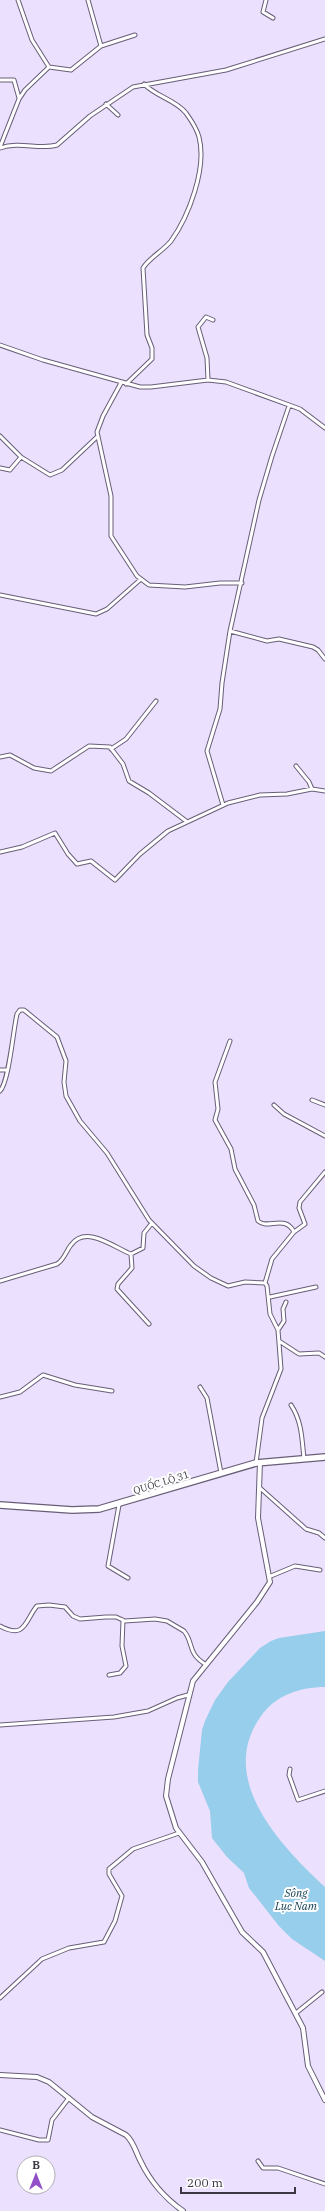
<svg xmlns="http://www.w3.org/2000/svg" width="325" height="2211" font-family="'IBM Plex Serif',serif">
  <rect width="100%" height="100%" fill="#ebe0fd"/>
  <path fill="#96ceec" d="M325 1631V1687C300 1687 276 1695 261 1716 216 1779 281 1846 325 1887V1961L292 1939 279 1926 249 1888 244 1873 227 1857 212 1838 210 1811 198 1782V1770L202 1730 205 1721 215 1700 228 1682 260 1648 271 1641 279 1638Z"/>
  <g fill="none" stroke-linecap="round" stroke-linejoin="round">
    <defs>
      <path id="street" d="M18 0 32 40 49 67
        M88 0 101 46
        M266 0 263 12 273 18
        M0 80H14L19 98
        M106 104 118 115
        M0 147 19 99 25 90 49 67 71 70 101 46 135 35
        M0 148C20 141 39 150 57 145L90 116 133 87 226 70 325 39
        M0 345 43 360 140 387H151L208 380 226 382 300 409 325 428
        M208 380 207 358 198 327 206 317 213 320
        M121 383 103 416 97 432 111 496V536L137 576 149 585 185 587 220 583H242
        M126 384 152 359V348L147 335 143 268C149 258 163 251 171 241 189 216 207 168 199 137 197 129 191 120 186 113 176 100 155 96 144 84
        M0 436 21 457 50 475 62 470 98 436
        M0 468 10 470 21 457
        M0 595 96 614 107 609 141 579
        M230 631 267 641 279 639 313 647 318 650 325 659
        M111 749 126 739 156 701
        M0 757 10 755 34 768 51 771 89 746 110 747 123 764 129 781 149 793 186 821
        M296 766 309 782 312 789
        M223 805 207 751 220 709 222 683 230 631 259 500 272 456 289 406
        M0 852 22 847 55 833 68 854 77 864 91 861 115 880 140 854 168 831 228 803 260 795 287 794 312 789 325 791
        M230 1041 215 1082 218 1109 215 1120 231 1149 235 1169 254 1205 258 1221C268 1230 285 1214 294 1232L272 1259 265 1283
        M0 1070H7
        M0 1091C9 1082 13 1031 17 1014L20 1010H24L57 1037 66 1061 64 1082 66 1096 80 1121 107 1153 149 1220 194 1266 211 1278 228 1286 245 1282 265 1283 267 1286 270 1314 278 1330 281 1369 262 1418 256 1463
        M312 1100 325 1105
        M274 1105 284 1114 325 1136
        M294 1232 305 1224 299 1208 300 1202 325 1172
        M131 1254 132 1268 118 1284 117 1289 149 1324
        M0 1281 57 1264C64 1260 66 1251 71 1245 86 1224 115 1248 131 1254L143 1248 144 1233 152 1223
        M270 1297 316 1287
        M278 1330 284 1321 283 1309 286 1302
        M279 1341 299 1354 319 1353 325 1357
        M200 1387 207 1398 221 1473
        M0 1397 20 1392 43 1375 75 1385 112 1391
        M291 1405C302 1421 302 1440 304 1459
        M260 1488 306 1529 319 1533 325 1538
        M119 1505 108 1566 128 1578
        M271 1576 295 1566 320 1570
        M0 1626C26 1640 25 1620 37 1606L49 1605 65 1607 73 1616 80 1619 106 1617H116L125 1621 155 1619 167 1621 184 1631C194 1643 187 1653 205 1664
        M109 1675 120 1673 126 1666 122 1646 123 1620
        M0 1725 114 1717 148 1711 177 1698 188 1695
        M290 1769 289 1775 298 1800 325 1791
        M0 1998 42 1959 69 1948 104 1942 115 1921 122 1896 109 1874V1869L133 1849 179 1833
        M296 2013 322 1992
        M0 2130 39 2140H48L52 2120 69 2098
        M258 2161 263 2168H278L325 2184"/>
      <path id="secondary" d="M260 1462 258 1518 270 1582 257 1602 193 1681 168 1779 166 1796 176 1828 202 1862 242 1932 263 1952 303 2028 308 2066 325 2100
        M0 2075 37 2077 49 2082 92 2117 126 2135C134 2142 136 2153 141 2162 150 2181 166 2199 183 2211"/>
      <path id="highway" d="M0 1505 72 1510 99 1509 256 1463 325 1457"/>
    </defs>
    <use href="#street" stroke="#685e77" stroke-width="5"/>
    <use href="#secondary" stroke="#685e77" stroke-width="6"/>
    <use href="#highway" stroke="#685e77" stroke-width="8"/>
    <use href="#street" stroke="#fff" stroke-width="3"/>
    <use href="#secondary" stroke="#fff" stroke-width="4"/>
    <use href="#highway" stroke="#fff" stroke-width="5.5"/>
  </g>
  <g text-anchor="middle" stroke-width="4" stroke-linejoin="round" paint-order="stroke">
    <g font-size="10" fill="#3c3843" stroke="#fff">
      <text transform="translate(161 1482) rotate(-17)" y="4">QUỐC LỘ 31</text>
    </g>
    <g font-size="11" font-style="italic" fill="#08394e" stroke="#fff">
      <text x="296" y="1897">Sông<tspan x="296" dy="13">Lục Nam</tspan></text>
    </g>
  </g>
  <g transform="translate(36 2175)"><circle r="19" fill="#ffffff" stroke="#b1afb4"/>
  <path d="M0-3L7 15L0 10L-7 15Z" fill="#9250c6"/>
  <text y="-6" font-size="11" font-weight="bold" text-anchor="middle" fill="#3c3843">B</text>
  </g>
  <path d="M181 2187v6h114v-6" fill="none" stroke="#3c3843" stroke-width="2"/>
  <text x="187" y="2187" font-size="12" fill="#3c3843" stroke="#ffffff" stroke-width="3" paint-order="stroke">200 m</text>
</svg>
